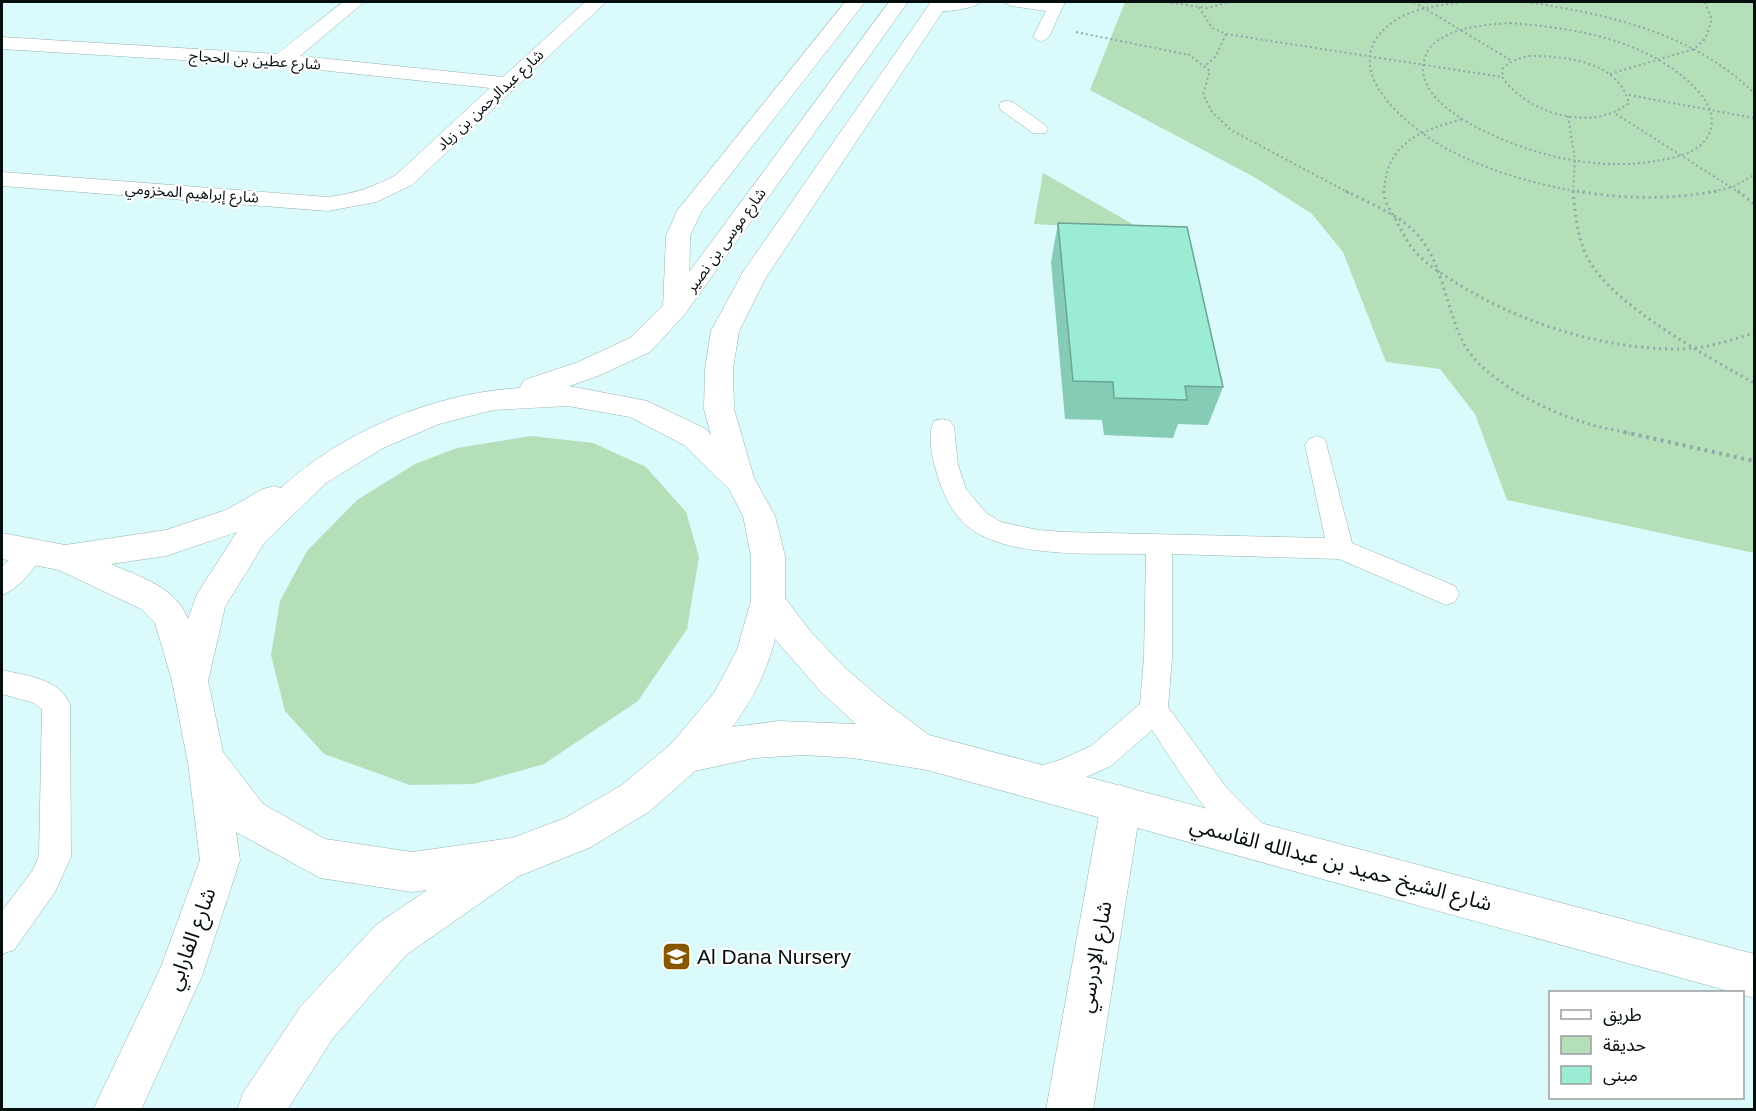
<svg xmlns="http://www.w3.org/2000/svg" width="1756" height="1111" font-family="Helvetica,'Noto Sans Arabic',sans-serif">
  <rect width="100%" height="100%" fill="#dbfafb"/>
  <path fill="#b4dfb8" d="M1125 2H1754V553L1507 500 1475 414 1440 369 1386 362 1343 252 1312 214 1256 178 1090 90Z
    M1043 173 1143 230 1034 224Z
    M531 436 593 443 646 467 686 512 699 557 687 629 638 701 544 764 473 784 410 785 324 754 285 711 271 655 280 601 307 551 357 500 415 464 457 448Z"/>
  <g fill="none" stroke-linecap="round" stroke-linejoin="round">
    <defs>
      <path id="lane" d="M948 2H981C974 9 935 15 928 8L930 5Z
        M1004 2H1065L1049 37 1041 42 1033 37 1046 11 1011 6Z
        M1007 101 1013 102 1045 125 1048 129 1045 133H1033L1001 110 999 106 1001 102Z
        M942 419 950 421 954 427 958 465 966 489 986 513 1001 522 1038 530 1064 532 1325 538 1305 445 1309 439 1317 436 1325 439 1352 543 1455 586 1459 594 1455 602 1446 605 1339 559 1172 554V658L1168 707 1226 787 1268 829 1273 840 1268 851 1257 855C1220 840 1175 764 1152 730L1111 766 1063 787 1034 795 1023 791 1019 781 1023 771 1060 760 1091 746 1140 704 1144 658 1146 554C1097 553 1006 559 967 526 951 512 941 490 936 470 932 456 927 434 934 421Z
        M32 541 41 544 45 551C37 566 18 590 2 595V567L23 544Z
        M2 670C27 676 58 678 70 704L71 857 55 892 14 950 2 954V911L33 870 39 856 42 709 34 703 2 694Z"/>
      <path id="street" d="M343 2H364L300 56 503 77 585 2H606L412 185 376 202 328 211 2 186V172L328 197C353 194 374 187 396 175L490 88 282 66 2 49V37L277 54Z
        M845 2H865L701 212 690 236 689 308 685 314 676 317 667 314 663 308 666 236 677 211Z
        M1121 785 1135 791 1141 804 1093 1110H1046L1101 804 1107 791Z"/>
      <path id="secondary" d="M889 2H908L685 314 650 352 598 376 569 386 647 401 706 429 711 435 704 409 705 369 711 331 743 272 931 2H949L765 279 739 331 733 369 734 409 754 478 775 516 785 556V598L811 632 846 669 885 702 929 735 1754 954V998L927 770 853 758 804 755 754 758 695 771 650 811 591 847 519 876 406 955 333 1038 287 1110H237L243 1093 301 1006 376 925 427 890 412 892 320 878 236 832 240 860 202 976 141 1110H93L161 967 200 860 188 763 172 681 155 623 141 609 59 570 2 559V533L65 545 166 530 226 510 263 489 274 486 281 488C344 430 435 393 520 388L524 380 578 362 630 338 667 302ZM568 406 630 417 684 445 729 489 743 516 751 556V601L737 650 714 693 672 743 622 785 565 818 512 838 412 852 325 839 263 804 223 752 208 681 225 607 264 543 326 483 383 448 439 424 493 410ZM237 532 197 594 188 619C176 587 140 577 111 564L166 556ZM775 639 821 692 856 724 779 721 732 727C751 703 768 669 775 639Z"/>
    </defs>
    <use href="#lane" stroke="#95b2b3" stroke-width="1"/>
    <use href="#street" stroke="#95b2b3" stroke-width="1"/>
    <use href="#secondary" stroke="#95b2b3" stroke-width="1"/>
    <path stroke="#91a9aa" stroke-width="2" stroke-dasharray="2 3" stroke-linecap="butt" d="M1166 2 1207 8 1229 2
      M1414 2 1512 61
      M1463 2C1442 5 1420 7 1401 17 1326 60 1403 126 1451 151 1493 173 1539 185 1586 193
      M1526 2C1608 14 1693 33 1754 93
      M1199 7 1212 28 1226 34 1216 56 1205 66
      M1510 23C1576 28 1651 40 1698 91 1709 104 1717 119 1708 136 1698 154 1674 158 1656 161 1597 171 1533 156 1480 129 1457 117 1420 95 1423 65 1425 56 1428 47 1436 42 1457 26 1485 25 1510 23Z
      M1076 32 1189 55
      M1226 34 1502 77
      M1188 54 1210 71 1203 94 1212 112 1231 130 1349 193
      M1529 56C1566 56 1618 61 1629 103 1592 133 1528 114 1502 77L1503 68 1512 61Z
      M1610 74 1694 49 1705 39 1712 20 1705 2
      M1629 95 1754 118
      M1616 114 1740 193
      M1568 116 1575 160 1573 193
      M1384 193C1386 142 1420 131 1463 119
      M1709 193 1735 186 1754 175"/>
    <path stroke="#91a9aa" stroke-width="3" stroke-dasharray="2 4" stroke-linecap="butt" d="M1346 191C1371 204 1405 217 1422 240 1443 268 1447 311 1463 342 1482 380 1546 411 1586 423 1600 428 1616 430 1630 433
      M1384 191C1384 204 1393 213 1398 224 1403 232 1406 240 1412 248 1424 263 1442 274 1458 284 1523 324 1602 349 1679 349 1705 349 1729 341 1754 333
      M1573 191C1575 212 1577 235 1586 255 1609 304 1707 356 1754 383
      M1577 191C1622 199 1671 200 1717 191
      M1738 191 1754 204"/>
    <path stroke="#91a9aa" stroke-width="4" stroke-dasharray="3 4.5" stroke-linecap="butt" d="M1624 432 1754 461"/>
    <use href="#lane" fill="#fff" fill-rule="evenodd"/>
    <use href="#street" fill="#fff" fill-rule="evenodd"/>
    <use href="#secondary" fill="#fff" fill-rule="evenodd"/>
  </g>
  <path fill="#85cbb6" d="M1058 223 1223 387 1208 425 1178 424 1173 438 1104 435 1102 420 1065 419 1051 262Z"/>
  <path fill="#9becd4" stroke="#6ca594" stroke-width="1.5" d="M1058 223 1187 227 1223 387 1185 386 1187 400 1114 398 1113 382 1073 381Z"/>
  <defs>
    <symbol id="school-square" viewBox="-11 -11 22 22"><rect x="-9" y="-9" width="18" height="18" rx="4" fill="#895700" stroke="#fff"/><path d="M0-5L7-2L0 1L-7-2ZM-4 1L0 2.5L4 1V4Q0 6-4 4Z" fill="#fff"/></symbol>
  </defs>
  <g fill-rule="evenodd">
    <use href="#school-square" x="660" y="940" width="33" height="33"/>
  </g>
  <g text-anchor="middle" stroke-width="4.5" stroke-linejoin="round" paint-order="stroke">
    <g font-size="15" fill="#040e0e" stroke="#fff">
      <text transform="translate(255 60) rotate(4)" y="5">شارع عطين بن الحجاج</text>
      <text transform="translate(490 100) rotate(-43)" y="5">شارع عبدالرحمن بن زياد</text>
      <text transform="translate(192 193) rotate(4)" y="5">شارع إبراهيم المخزومي</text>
      <text transform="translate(726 240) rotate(-54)" y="5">شارع موسى بن نصير</text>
    </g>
    <g font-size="21" fill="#040e0e" stroke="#fff">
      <text transform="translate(1341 864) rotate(15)" y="7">شارع الشيخ حميد بن عبدالله القاسمي</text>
      <text transform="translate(191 939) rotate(-70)" y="7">شارع الفارابي</text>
      <text transform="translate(1095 957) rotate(-80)" y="7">شارع الإدرسي</text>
    </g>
    <g font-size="21" fill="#040e0e" stroke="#fff" text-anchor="start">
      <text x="697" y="964">Al Dana Nursery</text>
    </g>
  </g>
  <rect width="1756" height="1111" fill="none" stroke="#040e0e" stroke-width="6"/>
  <rect x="1549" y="991" width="195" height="108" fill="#ffffff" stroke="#9b9f9f" stroke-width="1.5"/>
  <rect x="1561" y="1010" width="30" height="9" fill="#ffffff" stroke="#9b9f9f" stroke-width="1.5"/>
  <text x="1603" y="1021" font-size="18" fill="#040e0e">طريق</text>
  <rect x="1561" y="1036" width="30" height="18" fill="#b4dfb8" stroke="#9b9f9f" stroke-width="1.5"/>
  <text x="1603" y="1051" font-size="18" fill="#040e0e">حديقة</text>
  <rect x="1561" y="1066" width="30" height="18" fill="#9becd4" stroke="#9b9f9f" stroke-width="1.5"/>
  <text x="1603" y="1081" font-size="18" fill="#040e0e">مبنى</text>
</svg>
